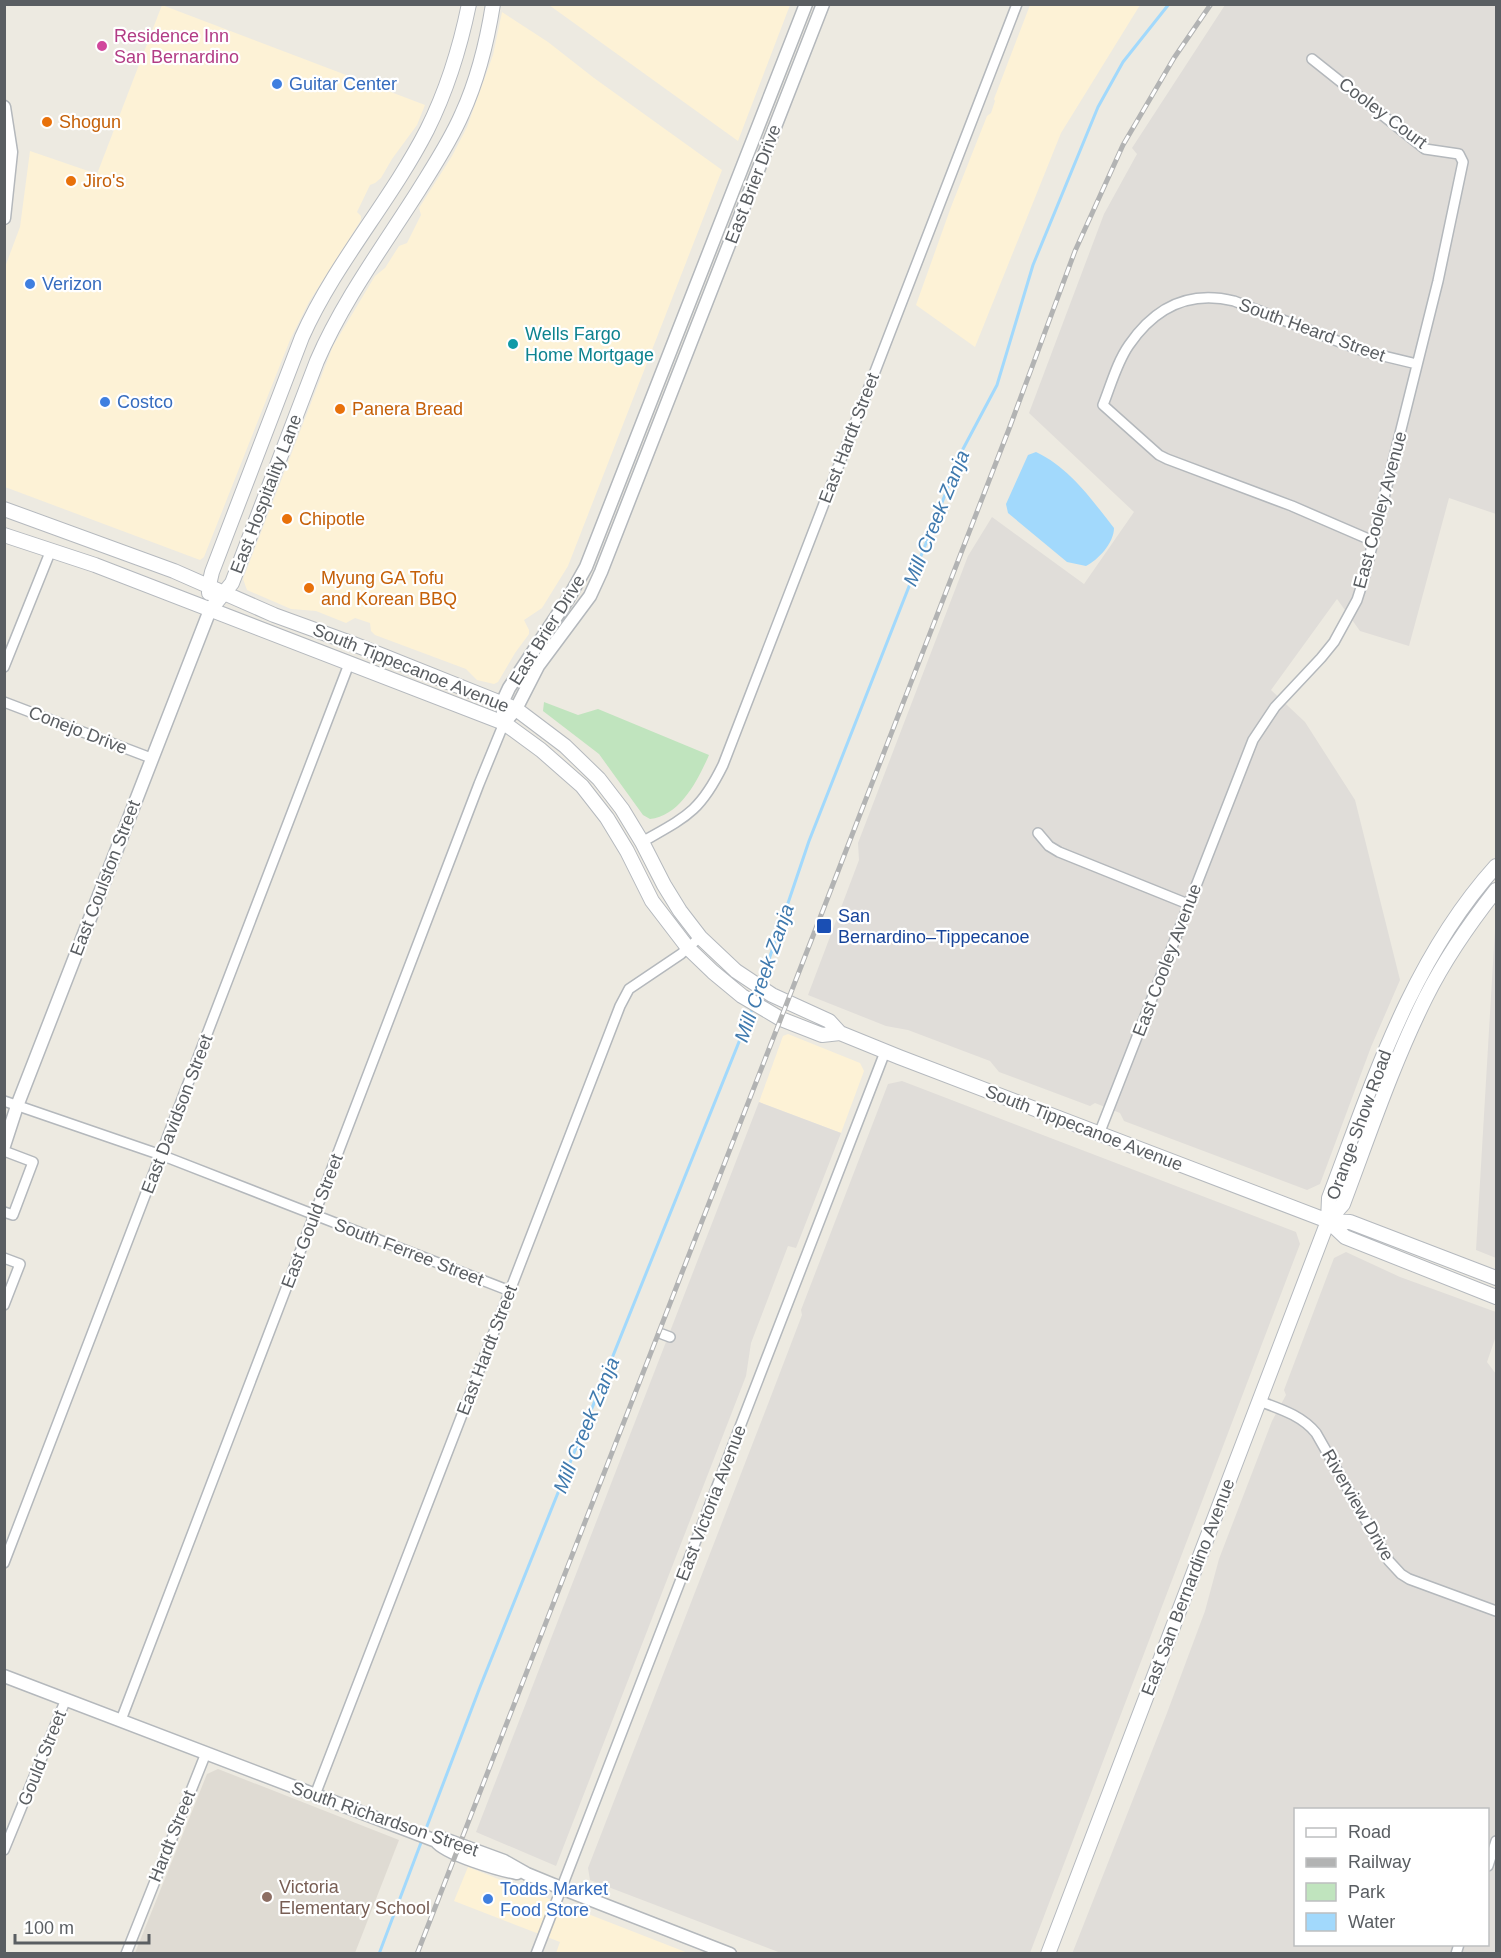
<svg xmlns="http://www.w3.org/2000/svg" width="1501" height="1958" font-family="Arial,sans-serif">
  <rect width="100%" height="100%" fill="#edeae1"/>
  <path fill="#fdf2d6" d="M162 5 425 105 417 125 392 159 381 178 375 183 370 185 357 212 361 216V220L309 302 290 340 204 557 200 560 5 487V267L20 227 30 151 97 174Z
    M549 5H790L738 141Z
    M1030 5H1140L1061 133 975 347 916 305 951 207 987 116 991 113 995 101 994 99Z
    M502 12 548 42 594 78 722 170 568 566 542 608 524 620 529 630V634L515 653 498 682 494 684 477 680 466 669 375 635 371 631 370 623 355 618 346 623 316 611 291 609 247 590 243 579 333 346 375 276 385 268 399 246 407 243 421 215 419 208 452 156 467 127 493 55Z
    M788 1034 860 1063 864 1071 841 1133 759 1102 783 1036Z
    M468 1867 688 1953H556L560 1942 454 1901Z"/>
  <path fill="#e0ddd9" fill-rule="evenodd" d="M1225 5H1496V514L1449 498 1409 646 1360 631 1337 599 1271 690 1305 722 1355 800 1400 980 1371 1047 1320 1184 1307 1190 1124 1121 1120 1113 1095 1103 1090 1106 999 1072 990 1061 908 1030 886 1026 808 995 859 860 858 843 968 556 992 517 1084 584 1134 512 1029 413 1104 214 1137 154 1132 148Z
    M1496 912V1258L1476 1250Z
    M902 1081 1296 1232 1300 1244 1030 1953H781L590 1880 588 1868 768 1404 802 1315 801 1310 888 1084Z
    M759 1102 841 1133 796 1248 788 1246 751 1343 746 1376 556 1866 476 1832Z
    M1346 1252 1400 1277 1496 1312V1336L1487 1362 1496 1374V1953L1072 1954 1167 1713 1205 1611 1219 1559 1272 1421 1286 1395 1284 1390 1334 1258ZM1296 1810H1488V1944H1296Z"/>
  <path fill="#dfdbd3" d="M218 1769 399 1840 355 1953H135L207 1774Z"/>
  <path fill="#c0e4be" d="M544 702 578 715 598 709 709 755C698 780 680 816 650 819L643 815 599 754 543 711Z"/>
  <path fill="#a2d9fc" d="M1036 452C1070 468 1092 500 1114 528 1114 543 1098 560 1086 566L1067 562 1008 513 1006 504 1028 455Z"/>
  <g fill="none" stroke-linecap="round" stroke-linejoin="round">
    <path stroke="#a2d9fc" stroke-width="3" d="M761 983 809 841 963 449 997 385 1033 265 1098 107 1123 62 1169 4
      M424 1834 480 1687 753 1007
      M379 1954 422 1840"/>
    <defs>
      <path id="minor" d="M1373 541 1292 506 1167 459 1159 455 1103 405C1111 385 1117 362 1129 345 1155 307 1189 290 1234 301L1363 351 1417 364
        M4 667 51 550
        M4 702 151 758
        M1038 833 1049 846 1059 852 1188 904
        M642 842C686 817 700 812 723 765L1017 4
        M4 1101 161 1155 510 1291
        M1099 1134 1253 740 1275 707 1321 658 1334 642 1357 600 1364 578 1438 281 1463 162 1459 154 1425 149 1312 59
        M4 1151 33 1162 13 1215 4 1212
        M4 1258 20 1264 4 1305
        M662 1334 670 1337
        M1259 1401C1280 1409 1301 1415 1316 1433L1389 1561 1401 1574 1409 1579 1496 1611
        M4 1563 349 664
        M121 1720 479 784 504 723
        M315 1795 620 1006 629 989 681 954 700 937
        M4 1850 66 1699
        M1488 1866 1496 1841
        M126 1954 206 1753
        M536 1954 885 1052
        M1456 1954 1459 1944"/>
      <path id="tertiary" d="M4 107 11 152 4 218
        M503 712 502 703 509 688 568 599 586 567 806 4
        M504 723 516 709 538 666 590 596 601 572 823 4
        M4 1146 17 1106 210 610
        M4 1676 436 1841 444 1839 504 1861 527 1874 561 1888 730 1954
        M436 1841C445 1854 500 1870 517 1873"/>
      <path id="secondary" d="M4 509 174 571 274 615 351 643 516 709 565 746 599 779 622 809 642 842 664 885 680 911 700 937 736 971 772 995 829 1021 840 1033 899 1057 1328 1221 1350 1222 1496 1278
        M4 535 95 565 504 723 541 750 582 786 607 818 627 851 652 901 688 948 713 972 742 996 781 1019 822 1035 840 1033
        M209 593V585L212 572 302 337C335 263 390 202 427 130 447 90 460 48 469 4
        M210 610 232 583 317 361C343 301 382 248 417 193 433 167 450 142 462 114 478 79 487 42 493 4
        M1328 1221 1329 1198C1373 1082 1411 960 1496 866
        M1328 1221 1345 1237 1496 1297
        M1048 1954 1328 1221 1343 1204C1369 1135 1393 1063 1426 997 1445 959 1470 923 1496 890"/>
    </defs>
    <use href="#minor" stroke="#b4b8bc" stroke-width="12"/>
    <use href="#tertiary" stroke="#b4b8bc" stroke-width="15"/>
    <use href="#secondary" stroke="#b5b9be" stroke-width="16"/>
    <use href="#minor" stroke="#fff" stroke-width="9"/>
    <use href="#tertiary" stroke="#fff" stroke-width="12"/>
    <use href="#secondary" stroke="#fff" stroke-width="14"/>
    <defs>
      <path id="rail" d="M417 1954 818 923 1009 429 1075 251 1123 145 1174 58 1211 4"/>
    </defs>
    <use href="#rail" stroke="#b2b3b3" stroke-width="5"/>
    <use href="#rail" stroke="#fff" stroke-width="3" stroke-dasharray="9" stroke-linecap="butt"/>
  </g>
  <circle fill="#d1479c" stroke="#fff" stroke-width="2" cx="102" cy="46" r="6"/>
  <g fill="#3f7fe0" stroke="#fff" stroke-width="2">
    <circle cx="277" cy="84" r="6"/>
    <circle cx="30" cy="284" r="6"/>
    <circle cx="105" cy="402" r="6"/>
    <circle cx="488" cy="1899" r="6"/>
  </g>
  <g fill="#e8710a" stroke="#fff" stroke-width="2">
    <circle cx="47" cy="122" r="6"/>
    <circle cx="71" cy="181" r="6"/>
    <circle cx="340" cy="409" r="6"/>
    <circle cx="287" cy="519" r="6"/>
    <circle cx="309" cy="588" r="6"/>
  </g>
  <circle fill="#0f9aa8" stroke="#fff" stroke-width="2" cx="513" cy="344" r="6"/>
  <rect fill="#1a4fb4" stroke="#fff" stroke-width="2" x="816" y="918" width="16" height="16" rx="3"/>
  <circle fill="#8d6e63" stroke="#fff" stroke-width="2" cx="267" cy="1897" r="6"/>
  <g text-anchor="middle" stroke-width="4.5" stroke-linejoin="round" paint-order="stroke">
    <g font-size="18" fill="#b23c85" stroke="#fff" text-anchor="start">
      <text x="114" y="42">Residence Inn<tspan x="114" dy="21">San Bernardino</tspan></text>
    </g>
    <g font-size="18" fill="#366cbe" stroke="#fff" text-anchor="start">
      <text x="289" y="90">Guitar Center</text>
      <text x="42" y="290">Verizon</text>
      <text x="117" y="408">Costco</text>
      <text x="500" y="1895">Todds Market<tspan x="500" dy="21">Food Store</tspan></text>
    </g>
    <g font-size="18" fill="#5a5e62" stroke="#fff">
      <text transform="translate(1383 113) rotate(37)" y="6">Cooley Court</text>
      <text transform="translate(753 184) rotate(-69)" y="6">East Brier Drive</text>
      <text transform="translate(1312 330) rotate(20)" y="6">South Heard Street</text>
      <text transform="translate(849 438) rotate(-69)" y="6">East Hardt Street</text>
      <text transform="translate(266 494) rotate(-69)" y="6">East Hospitality Lane</text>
      <text transform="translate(1380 510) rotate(-75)" y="6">East Cooley Avenue</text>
      <text transform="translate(547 630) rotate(-58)" y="6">East Brier Drive</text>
      <text transform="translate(411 668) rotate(22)" y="6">South Tippecanoe Avenue</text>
      <text transform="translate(78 730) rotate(21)" y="6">Conejo Drive</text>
      <text transform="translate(105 878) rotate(-69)" y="6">East Coulston Street</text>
      <text transform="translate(1167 960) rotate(-69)" y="6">East Cooley Avenue</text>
      <text transform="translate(177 1114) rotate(-69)" y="6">East Davidson Street</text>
      <text transform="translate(1359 1125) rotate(-70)" y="6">Orange Show Road</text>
      <text transform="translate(1084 1128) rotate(21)" y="6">South Tippecanoe Avenue</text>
      <text transform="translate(312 1221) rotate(-69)" y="6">East Gould Street</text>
      <text transform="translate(409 1252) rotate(21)" y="6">South Ferree Street</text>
      <text transform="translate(487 1350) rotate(-69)" y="6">East Hardt Street</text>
      <text transform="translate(711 1503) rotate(-69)" y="6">East Victoria Avenue</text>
      <text transform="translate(1358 1505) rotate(60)" y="6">Riverview Drive</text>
      <text transform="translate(1188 1587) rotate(-69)" y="6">East San Bernardino Avenue</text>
      <text transform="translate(42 1758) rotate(-68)" y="6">Gould Street</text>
      <text transform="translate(385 1819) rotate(19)" y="6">South Richardson Street</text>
      <text transform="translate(172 1836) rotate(-68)" y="6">Hardt Street</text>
    </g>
    <g font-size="18" fill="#c56008" stroke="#fff" text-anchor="start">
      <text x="59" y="128">Shogun</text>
      <text x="83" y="187">Jiro's</text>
      <text x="352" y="415">Panera Bread</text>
      <text x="299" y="525">Chipotle</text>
      <text x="321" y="584">Myung GA Tofu<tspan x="321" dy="21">and Korean BBQ</tspan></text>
    </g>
    <g font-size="18" fill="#0d838f" stroke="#fff" text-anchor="start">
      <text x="525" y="340">Wells Fargo<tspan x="525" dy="21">Home Mortgage</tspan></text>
    </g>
    <g font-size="18" fill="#164399" stroke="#fff" text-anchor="start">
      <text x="838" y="922">San<tspan x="838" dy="21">Bernardino–Tippecanoe</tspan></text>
    </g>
    <g font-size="18" fill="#785e54" stroke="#fff" text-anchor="start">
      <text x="279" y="1893">Victoria<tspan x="279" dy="21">Elementary School</tspan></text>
    </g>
    <g font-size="20" font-style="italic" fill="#407aae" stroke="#fff">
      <text transform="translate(936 518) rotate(-68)" y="7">Mill Creek Zanja</text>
      <text transform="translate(764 973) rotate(-71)" y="7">Mill Creek Zanja</text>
      <text transform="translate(586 1425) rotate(-68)" y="7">Mill Creek Zanja</text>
    </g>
  </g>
  <rect width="1501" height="1958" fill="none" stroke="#5a5e62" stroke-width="12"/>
  <rect x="1294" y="1808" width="195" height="138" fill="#ffffff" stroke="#bdbfc0" stroke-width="1.5"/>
  <rect x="1306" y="1828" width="30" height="9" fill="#ffffff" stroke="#bdbfc0" stroke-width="1.5"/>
  <text x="1348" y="1838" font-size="18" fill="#5a5e62">Road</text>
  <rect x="1306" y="1858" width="30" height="9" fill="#b2b3b3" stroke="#bdbfc0" stroke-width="1.5"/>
  <text x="1348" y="1868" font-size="18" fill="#5a5e62">Railway</text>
  <rect x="1306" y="1883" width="30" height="18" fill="#c0e4be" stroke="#bdbfc0" stroke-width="1.5"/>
  <text x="1348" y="1898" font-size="18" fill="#5a5e62">Park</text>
  <rect x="1306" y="1913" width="30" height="18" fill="#a2d9fc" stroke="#bdbfc0" stroke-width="1.5"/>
  <text x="1348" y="1928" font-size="18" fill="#5a5e62">Water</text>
  <path d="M15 1934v9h134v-9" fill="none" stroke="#5a5e62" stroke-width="3"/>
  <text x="24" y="1934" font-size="18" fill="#5a5e62" stroke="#ffffff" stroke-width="4.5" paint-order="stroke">100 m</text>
</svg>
